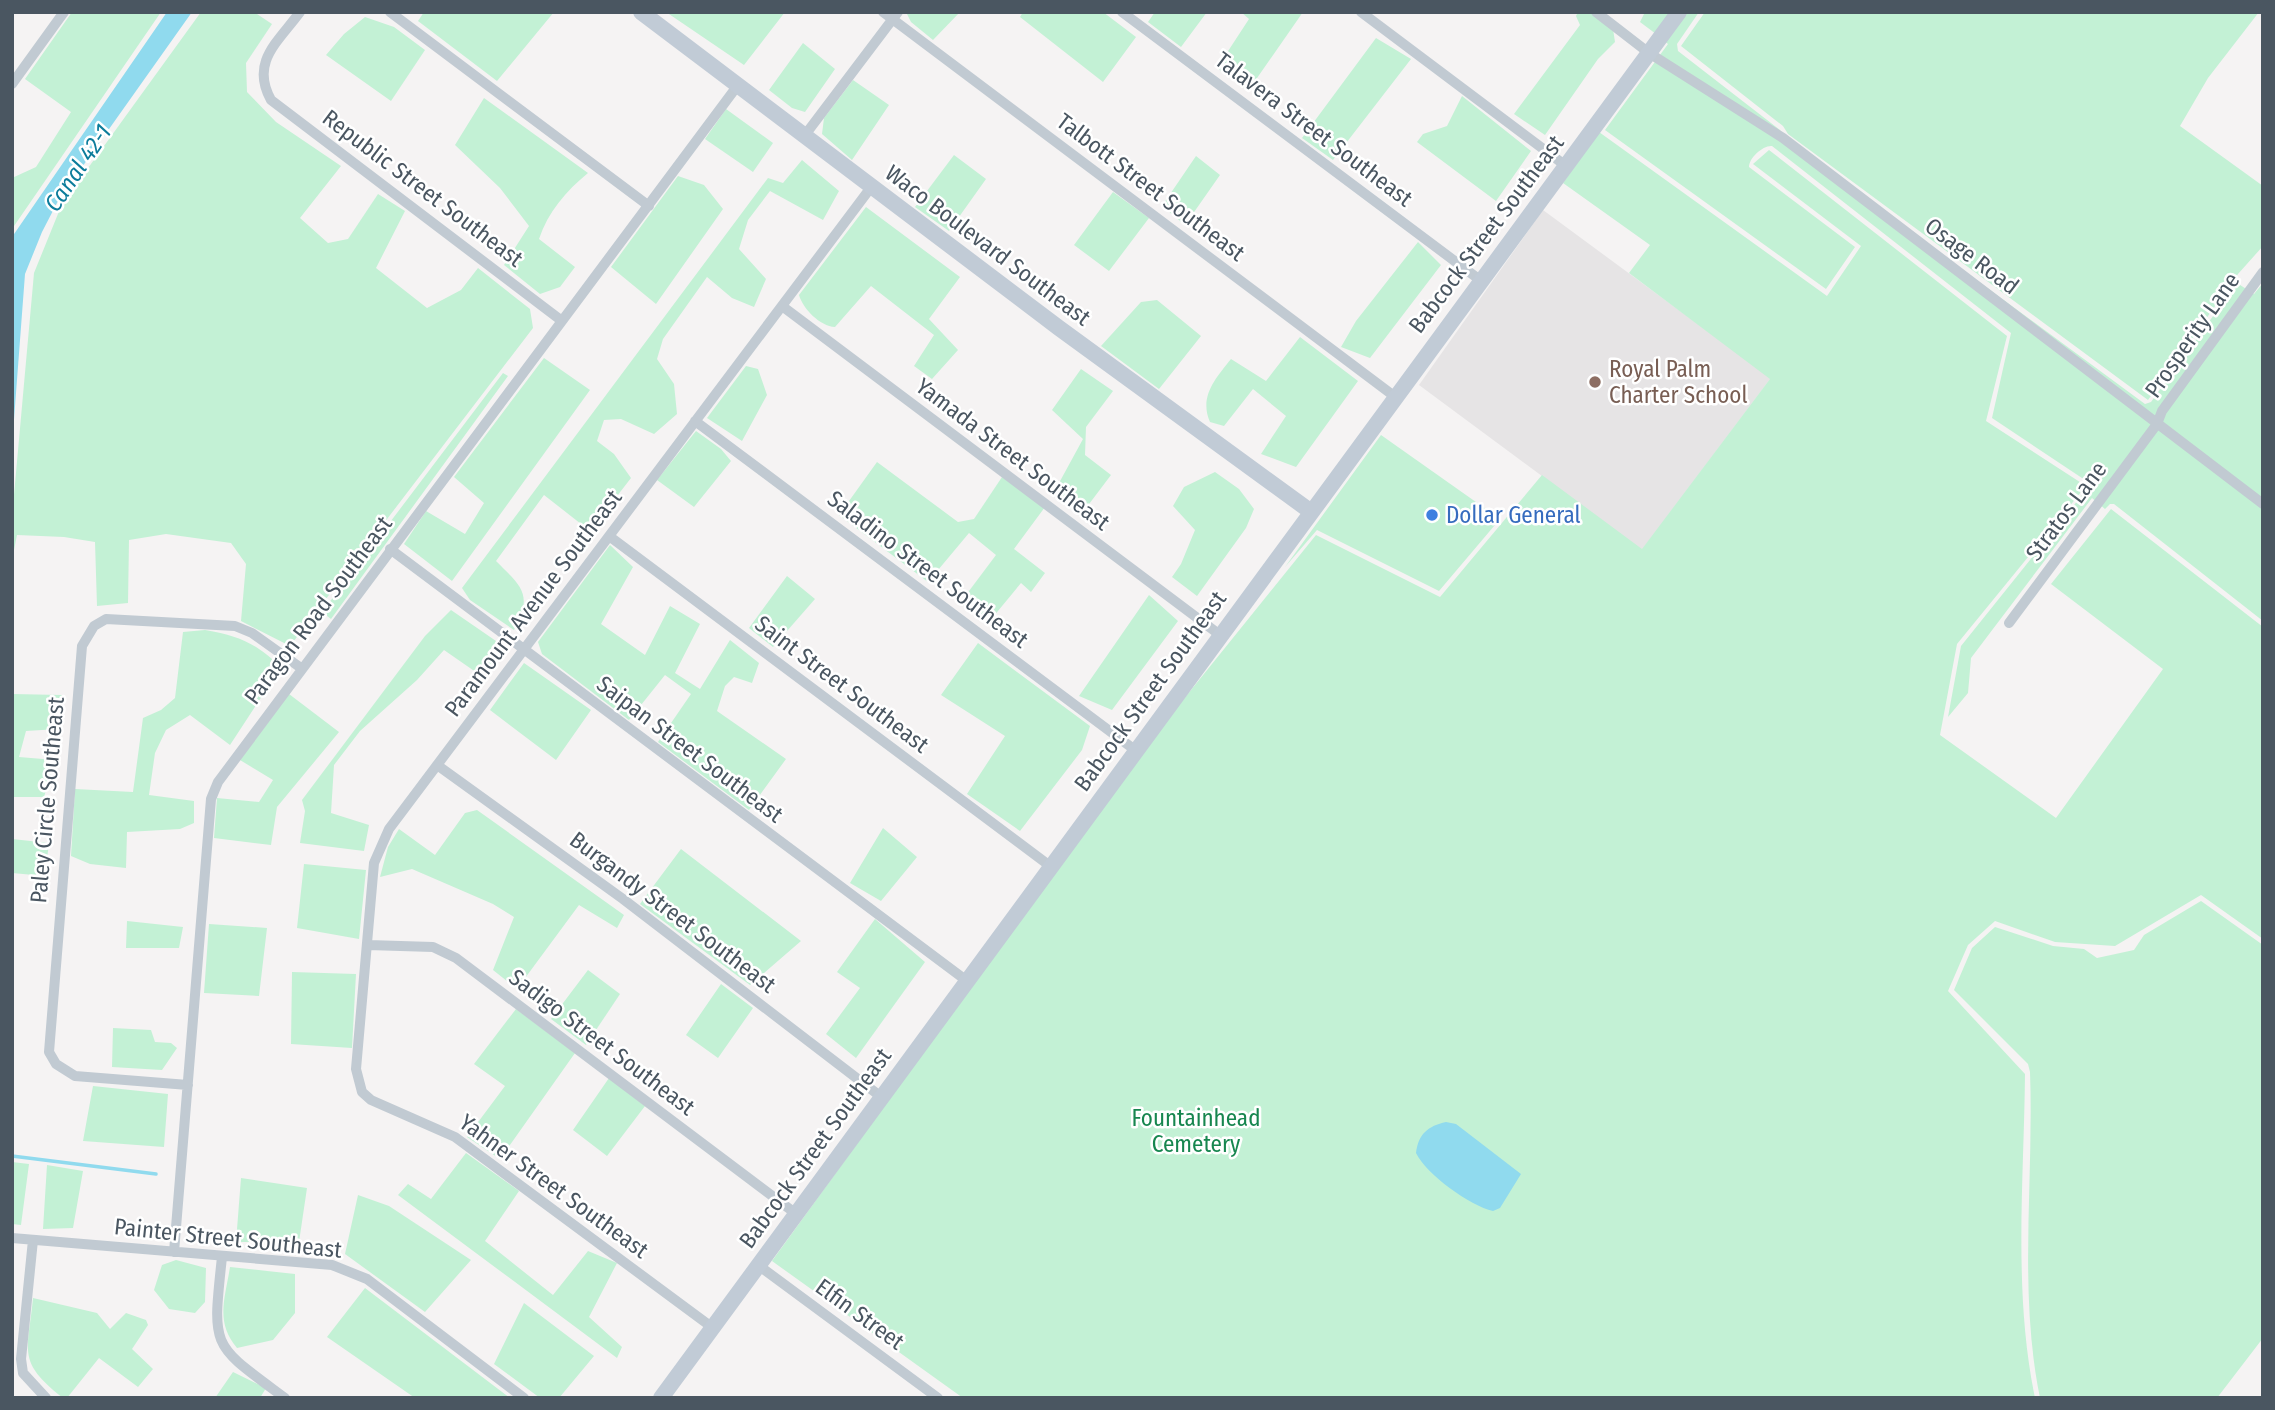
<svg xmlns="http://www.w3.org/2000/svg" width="2275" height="1410" font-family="'Fira Sans Condensed',sans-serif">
  <rect width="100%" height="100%" fill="#f5f3f3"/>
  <path fill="#e6e4e5" d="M1543 210 1771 378 1642 550 1419 385Z"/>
  <path fill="#c3f1d5" d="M72 12H161L12 229V178L36 167 71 112 25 79Z
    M201 12H254L272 24 246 63 247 92 276 122 341 166 300 218 328 243 348 239 378 194 405 211 376 268 427 308 461 290 478 268 530 309 533 328 290 646 241 621 246 564 231 543 166 534 129 540 128 603 97 606 95 542 64 537 17 535 12 560V517L34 273 62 204Z
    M424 12H554L497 81 418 21Z
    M666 12H785L744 65Z
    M906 12H960L933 40 911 22Z
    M1023 12H1103L1136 37 1103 82 1020 17Z
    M1155 12H1207L1181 47 1148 22Z
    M1241 12H1303L1248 91 1217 68 1249 19Z
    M1578 12H1590L1613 29 1615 42 1598 59 1545 135 1514 114 1580 25 1576 16Z
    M1645 12H1672L1656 34 1640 22Z
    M1685 12H1699L1677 44 1678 51 1780 130 1785 139 2145 404 2151 402 2237 283 2254 294 2263 283V621L2114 504H2110L2105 509 2092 498 1971 658 1968 693 1948 717 1961 646 2091 484 1992 418 2011 333 1772 146C1763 145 1749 158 1749 167L1855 247 1826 289 1605 130 1668 44 1664 41Z
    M1705 12H2259L2208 78 2180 126 2263 186V246L2238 274 2148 400 1788 134 1783 126 1681 46Z
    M365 17 394 27 425 50 391 101 326 55 344 34Z
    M1376 38 1411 59 1333 160 1302 138Z
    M803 43 835 69 805 112 792 108 769 90Z
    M853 80 889 105 852 160 822 134 824 118Z
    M1462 96 1531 151 1496 201 1417 142 1423 134 1447 126Z
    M484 98 588 173C566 191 548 212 539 239L575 267 560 287 540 294 504 265 529 226 500 188 455 145Z
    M726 109 773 143 753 172 705 139Z
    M1599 132 1827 296 1861 246 1753 164 1769 150 2007 336 1986 421 2086 486 1957 644 1940 735 2056 818 2163 669 2051 584 2111 509 2263 627V939L2201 895 2115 946 2055 942 1995 921 1968 945 1948 991 2025 1074C2024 1181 2013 1292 2035 1398H963L772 1261 1137 757 1316 535 1440 597 1542 475 1642 549 1770 379 1629 273 1650 245 1563 183Z
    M954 155 986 179 949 231 915 207Z
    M1196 156 1220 175 1185 225 1162 206Z
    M802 160 839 191 823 220 770 191 748 220 739 249 766 279 754 307 732 298 707 277 663 339 657 359 674 384 677 414 654 434 621 419 604 420 597 441 614 454 631 478 590 531 544 495 496 561C521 586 534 594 514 630L470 600 462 588 768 178 783 183Z
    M678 176 704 185 723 209 656 304 611 267Z
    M1113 192 1149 218 1109 271 1074 245Z
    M866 207 960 277 929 319 958 350 932 379 914 366 934 335 871 286 835 327C820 326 803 309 799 295Z
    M1418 242 1441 265 1370 358 1341 347 1356 321Z
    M1157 300 1201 336 1159 389 1101 346 1141 302Z
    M1300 337 1358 381 1296 467 1261 454 1286 416 1253 389 1224 426 1210 422C1199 397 1215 379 1231 359L1266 381Z
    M544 358 590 390 452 581 404 544 426 511 465 534 484 503 454 477Z
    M746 366 758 369 767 395 742 441 707 418Z
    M1081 369 1113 391 1086 427 1085 455 1111 475 1080 516 1053 494 1083 439 1052 410Z
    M503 373 508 376 331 619 322 612Z
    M696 431 721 449 731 461 694 507 657 480Z
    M1381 435 1500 519 1439 591 1317 530 1285 567Z
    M877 462 958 522 974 519 1002 477 1045 507 1014 549 1045 573 1031 592 1021 583 988 623 960 603 996 555 969 533 928 582 839 515Z
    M1215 472 1239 489 1254 509 1246 528 1197 596 1172 577 1181 564 1195 530 1173 506 1184 487Z
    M610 545 633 567 601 624 645 655 670 606 700 624 675 673 700 689 730 640 759 663 752 683 734 677 725 686 717 711 786 759 749 810 658 742 691 694 665 675 629 720 542 654 538 642Z
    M787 576 815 599 773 647 749 628Z
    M1149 595 1178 621 1112 710 1079 696Z
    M451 610 496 641 503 654 480 675 444 650 417 680 360 731 334 765 331 813 369 825 364 851 300 843 305 811 302 800 425 636Z
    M205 630C240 636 255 643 281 667L230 745 190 715 166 730 155 753 149 795 194 801V823L180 829 127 832 126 868 90 864 71 856 75 789 133 792 143 718 161 710 175 698 183 632Z
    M978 643 1090 726 1082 750 1020 831 967 794 1005 736 941 695Z
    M524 663 591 710 556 760 490 710Z
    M12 694 62 695 58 729 26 731 19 757 55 760 44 797H12Z
    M289 694 339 732 277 807 271 845 214 838 217 798 259 802 273 780 240 760Z
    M477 810 624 915 617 928 579 905 517 989 493 970 514 917 493 904 412 869 380 877 388 847 399 829 435 855 465 813Z
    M883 828 917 857 881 901 850 883Z
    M12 839 49 843 45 876 12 873Z
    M681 849 801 941 750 985 640 904Z
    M304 864 366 870 359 939 297 928Z
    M2201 901 2263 945V1338L2217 1398H2040C2018 1290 2034 1181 2030 1072L2028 1064 1954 990 1972 948 1995 927 2053 946 2084 949 2097 958 2134 950 2144 935Z
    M875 919 925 962 856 1058 826 1034 860 988 837 972Z
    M127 921 183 927 179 948H126Z
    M209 924 267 928 259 996 204 993Z
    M588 970 620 994 586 1045 551 1019Z
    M292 972 356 974 352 1048 291 1044Z
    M721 984 753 1008 718 1058 686 1035Z
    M516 1009 575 1053 500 1159 467 1137 505 1086 474 1064Z
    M113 1028 151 1030 155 1042 171 1043 177 1048 162 1070 112 1067Z
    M609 1078 645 1106 607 1156 573 1130Z
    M93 1086 168 1094 164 1147 83 1141Z
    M466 1153 519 1191 485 1241 553 1295 588 1251 617 1263 589 1317 622 1347 617 1358 398 1195 408 1184 431 1199Z
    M12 1162 29 1164 21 1225 12 1224Z
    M47 1165 83 1171 73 1228 43 1229Z
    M241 1178 307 1188 299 1242H236Z
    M358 1195 389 1206 471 1260 425 1312 345 1254Z
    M176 1260 206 1268 205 1302 195 1313 169 1309 154 1290 162 1265Z
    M230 1267 295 1274V1313L273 1340 237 1348C215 1322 225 1299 230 1267Z
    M365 1288 510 1398H415L327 1337Z
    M33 1298 97 1313 110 1329 126 1313 146 1320 148 1325 132 1349 153 1369 138 1387 99 1358 67 1398H63C16 1361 28 1352 33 1298Z
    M524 1303 594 1356 559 1398H540L494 1364Z
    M233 1372 266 1388 260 1398H215Z"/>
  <path fill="#90daee" d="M167 12H192L58 201 42 232 25 274 12 446V237Z
    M1446 1122 1456 1124 1521 1174 1500 1208 1493 1211C1470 1206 1426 1174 1416 1153 1418 1134 1428 1126 1446 1122Z"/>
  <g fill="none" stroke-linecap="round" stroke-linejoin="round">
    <path stroke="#90daee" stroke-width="3.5" d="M12 1156 156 1174"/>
    <path stroke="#c1cad2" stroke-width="10" d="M300 12C278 42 250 62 271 100L562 321
      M390 12 649 206
      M883 12 1394 396
      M1122 12 1480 280
      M1361 12 1566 166
      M1596 12 1649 53 1783 138 2263 504
      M12 84 64 12
      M805 135 898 12
      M782 306 1220 635
      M695 421 1135 750
      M609 536 1050 866
      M390 549 967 981
      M2009 623 2157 424 2162 411 2263 272
      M437 765 623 899 880 1096
      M368 945 433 947 456 958 795 1213
      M188 1085 75 1076 56 1064 49 1052 82 646 94 626 106 619 235 626 252 633 301 668
      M12 1238 332 1265 367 1279 524 1398
      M33 1240 21 1359 23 1373 46 1398
      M174 1252 211 799 218 782 738 85
      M222 1257C212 1350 211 1343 285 1398
      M758 1265 938 1398
      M713 1328 455 1137 371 1100 362 1092 356 1069 374 863 389 829 872 186"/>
    <path stroke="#c1cbd6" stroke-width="16" d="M641 12 1059 328 1310 511
      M661 1398 1679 12"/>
  </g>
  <circle fill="#8d6e63" stroke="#fff" stroke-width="2.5" cx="1595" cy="382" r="7"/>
  <circle fill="#3f7fe0" stroke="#fff" stroke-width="2.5" cx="1432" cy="515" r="7"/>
  <g text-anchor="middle" stroke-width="5" stroke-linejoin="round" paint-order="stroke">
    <g font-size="23" fill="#4a5661" stroke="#fff">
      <text transform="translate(1314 129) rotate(37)" y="8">Talavera Street Southeast</text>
      <text transform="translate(1151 187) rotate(37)" y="8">Talbott Street Southeast</text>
      <text transform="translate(423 188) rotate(37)" y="8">Republic Street Southeast</text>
      <text transform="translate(1486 234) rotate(-53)" y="8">Babcock Street Southeast</text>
      <text transform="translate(988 245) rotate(37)" y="8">Waco Boulevard Southeast</text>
      <text transform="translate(1972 256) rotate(37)" y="8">Osage Road</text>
      <text transform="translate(2192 335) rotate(-55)" y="8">Prosperity Lane</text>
      <text transform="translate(1013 454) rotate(37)" y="8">Yamada Street Southeast</text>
      <text transform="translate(2066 511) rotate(-53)" y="8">Stratos Lane</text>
      <text transform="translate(928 569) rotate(37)" y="8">Saladino Street Southeast</text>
      <text transform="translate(533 603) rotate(-53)" y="8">Paramount Avenue Southeast</text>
      <text transform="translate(318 610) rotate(-53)" y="8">Paragon Road Southeast</text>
      <text transform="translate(842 684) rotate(37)" y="8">Saint Street Southeast</text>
      <text transform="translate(1150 691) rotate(-54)" y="8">Babcock Street Southeast</text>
      <text transform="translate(690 749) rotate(37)" y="8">Saipan Street Southeast</text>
      <text transform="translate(47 800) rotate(-85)" y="8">Paley Circle Southeast</text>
      <text transform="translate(673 912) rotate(37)" y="8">Burgandy Street Southeast</text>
      <text transform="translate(602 1042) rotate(37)" y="8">Sadigo Street Southeast</text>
      <text transform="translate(815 1148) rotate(-54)" y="8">Babcock Street Southeast</text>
      <text transform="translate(554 1186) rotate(36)" y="8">Yahner Street Southeast</text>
      <text transform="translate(228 1238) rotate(6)" y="8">Painter Street Southeast</text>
      <text transform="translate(860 1314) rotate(36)" y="8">Elfin Street</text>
    </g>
    <g font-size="23" fill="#785e54" stroke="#fff" text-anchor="start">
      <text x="1609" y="377">Royal Palm<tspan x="1609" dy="26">Charter School</tspan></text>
    </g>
    <g font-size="23" fill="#366cbe" stroke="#fff" text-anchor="start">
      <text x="1446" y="523">Dollar General</text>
    </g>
    <g font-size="23" fill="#17864f" stroke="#fff">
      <text x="1196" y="1126">Fountainhead<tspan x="1196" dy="26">Cemetery</tspan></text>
    </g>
    <g font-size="24" font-style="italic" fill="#0c7c9b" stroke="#fff">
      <text transform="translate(78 168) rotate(-56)" y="8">Canal 42-1</text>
    </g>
  </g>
  <rect width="2275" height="1410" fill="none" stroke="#4a5661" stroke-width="28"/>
</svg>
